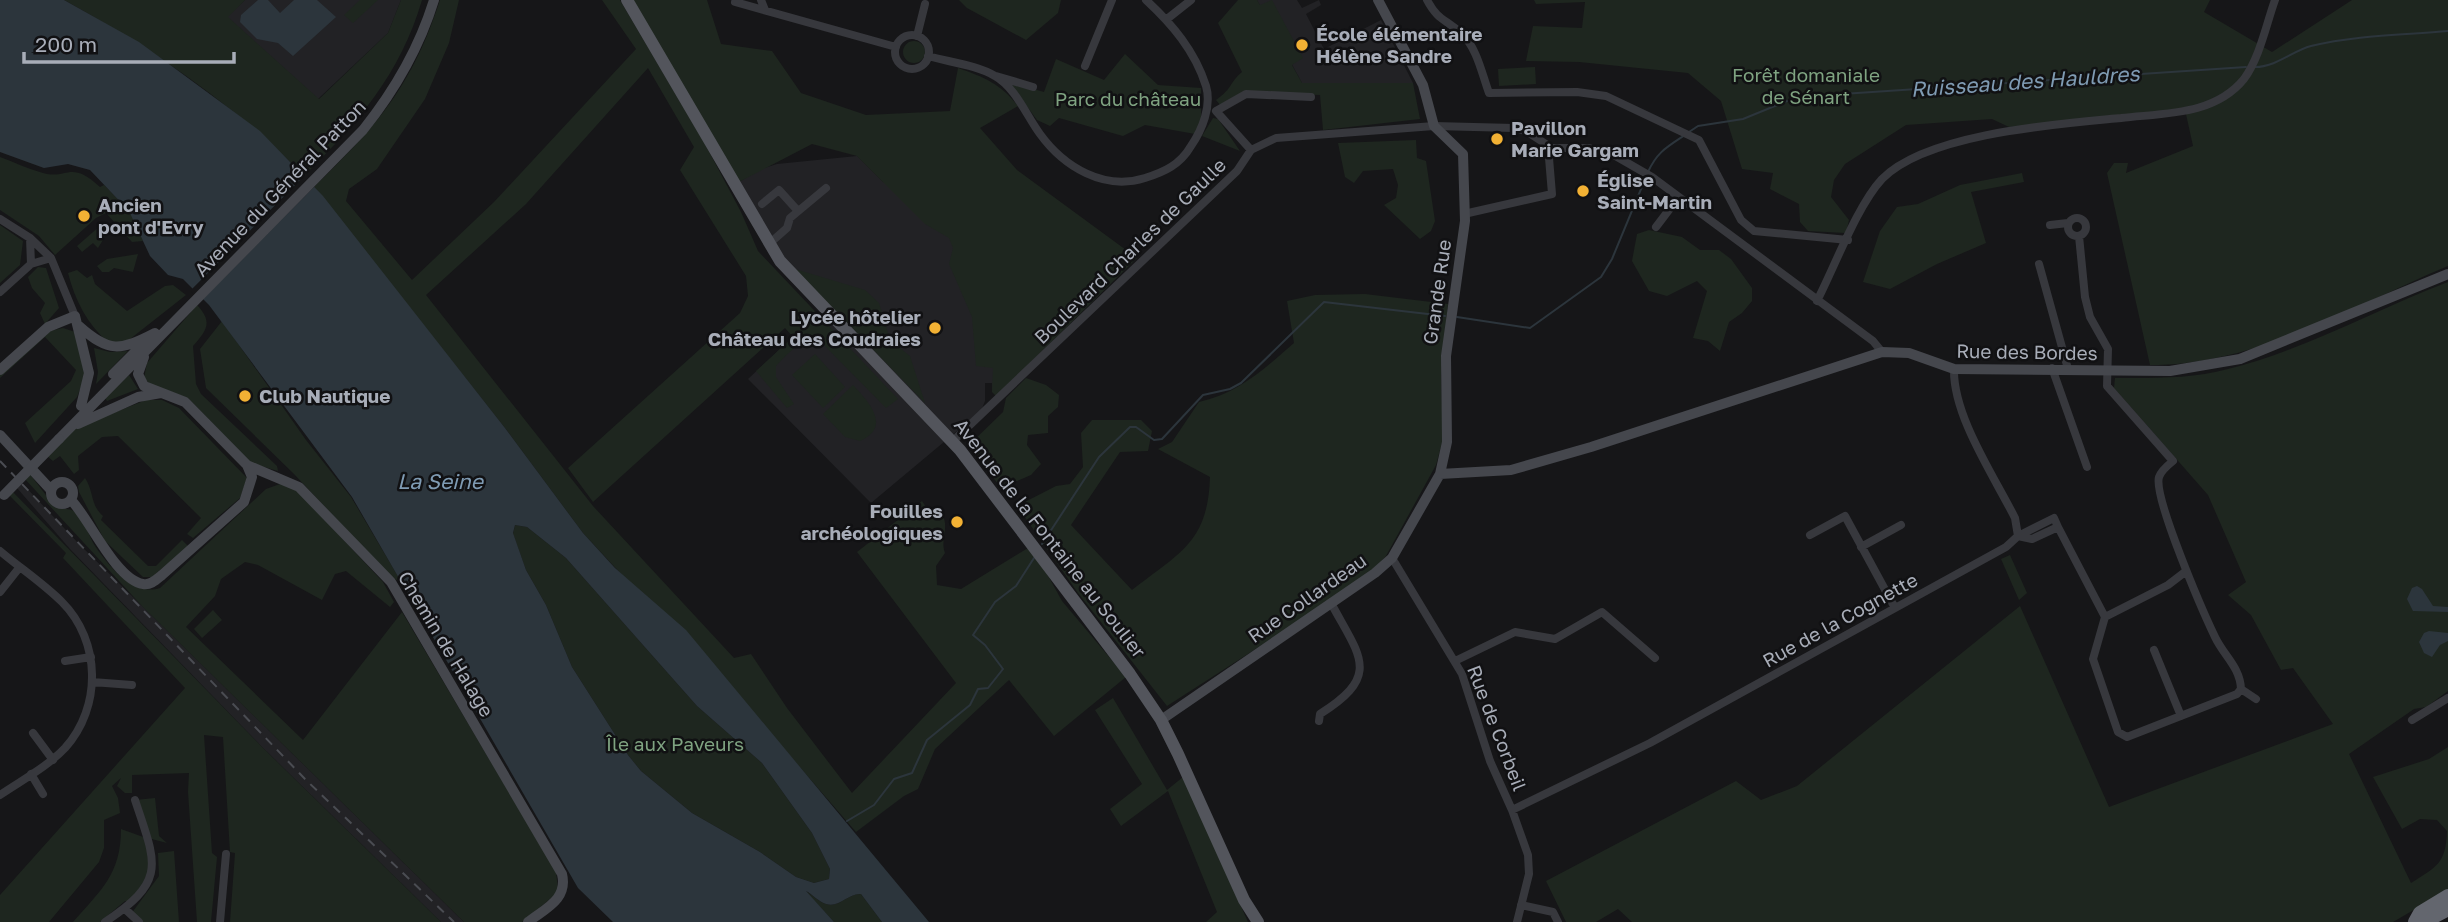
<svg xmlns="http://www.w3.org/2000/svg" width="2448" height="922" font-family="'Golos Text',sans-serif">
  <rect width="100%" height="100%" fill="#161618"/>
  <path fill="#222225" d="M245 0H401L388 33 318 99 227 17Z
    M1257 0H1297L1302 8 1319 0 1321 5 1306 14 1324 49 1381 20 1413 83H1302Z
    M857 156 882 181 1072 310 992 392V383H985V401L981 411 871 503 748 379 828 304 783 257 739 182 758 170 777 164Z
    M22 483 79 544 464 922H441L262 747 70 549 17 488Z"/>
  <path fill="#1e261f" d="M64 0H245L228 17 319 99 388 33 401 0H422C400 75 358 122 304 176 234 104 151 48 64 0Z
    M360 0H378L353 23 344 15Z
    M440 0H459L449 43 425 99 377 169 349 189 346 201 412 280 494 202 636 49 602 0H620L705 144 741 212 758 251 898 399 886 408 820 341C800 338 789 353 776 366V377L794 404 787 408 756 371 793 337 785 328 593 502 568 468 740 313 748 296 746 276 680 170 694 147 648 68 526 204 426 295 593 506 734 658 751 654 787 708 852 793 956 683 857 552 922 501 930 513 943 516C949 529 940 540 945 553L936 566 937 585 961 589 1028 548 1035 552 1062 601 1126 677 1054 736 1009 680 935 749 918 789 904 796 856 832 791 757 583 533 505 428 314 187C378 125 412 86 440 0Z
    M632 0H707L721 44 772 51 801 93 866 115 950 111 958 68C984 77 1001 84 1018 106L980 128 1017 170 1137 258 996 396 992 392 993 368 976 366 972 317 949 264 953 248 949 238 925 224 857 156 812 144 739 182Z
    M959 0H1061L1058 13 1026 40 967 8Z
    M1238 0H1257L1260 5 1272 0 1303 58 1292 65 1302 83H1413L1420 119 1323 130 1320 95 1244 92 1221 106 1216 100C1233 88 1229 83 1242 72L1218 23Z
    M1534 0H2210L2204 12 2272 52 2352 0H2448V266C2352 306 2257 365 2150 365L2107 173 2114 163H2128L2126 173 2193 146 2186 114 2009 127 1992 119 1906 125 1845 164 1834 180 1831 197 1849 220 1846 233 1808 231 1800 222 1799 204 1770 189 1773 173 1742 169 1721 101 1688 73 1579 62 1526 61 1533 26 1582 28 1585 2 1536 4Z
    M903 52a11 11 0 1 1 22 0a11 11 0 1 1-22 0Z
    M1125 54 1158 85 1201 88V119L1195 134 1145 125 1123 136 1059 118 1050 126 1037 120 1009 82 1044 92 1056 59 1104 80Z
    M1535 67 1536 84 1499 86 1498 69Z
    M1213 118 1218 119 1240 151 1202 136Z
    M1416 140 1417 158 1426 161 1435 221 1431 231 1420 239 1384 205 1396 198 1398 185 1393 169 1363 171 1354 183 1345 177 1338 143Z
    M0 157C14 162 28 169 43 173 68 180 70 159 100 187L104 185 130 211 143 241 132 242 106 213 96 218 55 255 39 236 0 210Z
    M2022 173 2024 182 1971 192 1986 243 1937 264 1890 289 1863 282 1880 231 1897 207 1918 204 1960 185Z
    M0 225 23 241 20 265 0 283Z
    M101 225 109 230 98 248 93 243 82 252 77 246Z
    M1649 230 1682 237 1700 250H1719L1731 259 1752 288V301L1742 313 1729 322 1720 351 1708 341 1693 338 1707 291 1697 281 1667 296 1649 291 1632 261 1637 234Z
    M138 254 133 272 114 268 109 272H102L97 266 107 259Z
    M38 267 46 268 59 308 45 324 40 313 45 303 32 288 28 277Z
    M795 269 865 290 879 303 890 340 910 356 925 403Z
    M77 270 87 278 92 275 95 284 127 311 165 286 173 285 186 295 125 343 108 342C87 324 75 300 68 273Z
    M2448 282V691L2426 707 2414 709 2349 754 2411 883C2436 867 2446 864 2447 831L2437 820 2420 819 2402 829 2373 777 2429 759 2448 747V890L2393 922H1632L1618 909 1596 922H1566L1546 881 1736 781 1761 800 1797 786 2020 606 2109 807 2333 724 2293 668 2281 670 2251 615 2228 595 2246 582 2208 495 2114 388 2115 378C2153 378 2191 379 2228 369 2304 350 2375 310 2448 282Z
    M1365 294 1448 304 1441 376 1443 439 1436 465 1386 556 1366 578 1167 706 1078 593 1017 506 1056 486 1070 484 1083 467 1081 433 1092 420H1141L1152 431 1148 451 1120 452 1071 525 1132 590C1179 553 1208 543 1210 477L1158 449 1172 442 1199 402C1239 393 1264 369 1294 343L1287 301 1315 295Z
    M197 305C213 322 207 330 193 346L196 384 201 394 277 466 278 471 251 463 188 398 150 384 144 378 147 363Z
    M222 321 306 440 351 497 402 583 390 576 294 474 206 388 200 349Z
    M63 328 75 332 85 376 77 397 35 443 25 423 71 381 76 370 45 337 0 378V375L50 331Z
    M94 348 110 352 128 351 96 384 98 372Z
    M815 354 845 387 823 408 792 375Z
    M129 375 138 389 107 401 105 398Z
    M1026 378 1046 385 1059 395 1058 407 1048 416V433L1028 435 1027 445 1041 464 1031 475 1001 488 969 445 1003 412 1006 398Z
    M853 385C869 402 892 427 860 441L845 437 823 414Z
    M146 400H162L179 408 247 478 240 498 193 538 187 534 201 518 118 436 102 437 78 456 79 470 74 474 60 456 53 461 47 456 75 428Z
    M29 473 55 507C61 509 70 508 76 512 86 521 88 535 95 546 109 566 133 597 160 588L266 489 280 484 292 485 383 582 394 602 390 607 346 571 335 574 322 600 258 565 245 562 221 579 215 596 186 627 303 740 402 612 556 872 558 889 555 895 522 922H464L143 607 24 478Z
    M85 478C94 491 90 505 103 516L101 520 148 566H156L182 540 188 546 152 577H143L105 541 79 492 78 486Z
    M12 491 262 747 441 922H230L235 853 230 852 223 737 204 735 212 853 217 857 211 922H197L188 792 189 773 132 775V793H125L117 786 121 778 112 786 118 798 120 813 104 820V848L99 862 49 922H0V895L185 688 63 558 66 553 9 495Z
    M515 525 527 527 566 558 697 706 762 763 812 833 830 869 829 879 814 883 796 877 760 852 692 813 641 771 628 755 572 667 546 605 526 570 513 534Z
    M2010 555 2027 593 2019 600 2001 559Z
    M213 610 222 620 202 638 194 629Z
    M1113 698 1167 790 1183 777 1248 922H1206L1217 912 1168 791 1121 826 1110 809 1142 784 1095 710Z
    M155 798 159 836 167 843 148 838 152 870 133 902 125 901 100 922H73C101 890 121 874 121 829L146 838 135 800Z
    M174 851 179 922H139L131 914 159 876 158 853Z
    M805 891C812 894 819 902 826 904 840 908 848 893 861 894L882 922H834Z"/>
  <path fill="#2c353c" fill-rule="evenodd" d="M0 0H64L139 42 260 131 323 196 505 428 583 533 615 568 686 630 929 922H882L861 894C848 893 840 908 826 904 819 902 812 894 806 891L834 922H613L578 888 352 497 209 305 183 279 168 275 150 256 129 211 90 170 68 164 44 168 0 152ZM515 525 527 527 566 558 697 706 762 763 812 833 830 869 829 879 814 883 796 877 760 852 692 813 641 771 628 755 572 667 546 605 526 570 513 533Z
    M258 0H268L280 13 294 0H317L336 17 293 56 278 43 257 39 240 22 241 15Z
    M2417 586 2422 589 2433 606 2448 607V612L2413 611 2407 599 2412 588Z
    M2429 631 2448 633V641L2440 645 2432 657 2424 653 2419 642 2424 633Z"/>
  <path fill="#161618" d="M306 174 317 184 201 301 190 291Z"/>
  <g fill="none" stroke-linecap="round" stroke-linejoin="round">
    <path stroke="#2c353c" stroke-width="2" d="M2255 67C2276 67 2292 51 2311 46 2355 35 2403 35 2448 31
      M1689 132 1698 126 1743 119 1797 97 2246 67
      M1648 172C1657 152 1667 147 1685 135
      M1457 317 1530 328 1601 277 1612 259 1646 177
      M1042 544 1099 457 1130 427H1136L1154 440 1162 439 1203 395 1230 389 1241 383 1324 302 1445 316
      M847 821 874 805 894 779 912 773 927 740 970 705 978 689 988 688 1003 669 985 645 973 635 995 602 1016 586 1034 558"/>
    <path stroke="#37383d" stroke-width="8" d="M761 0 765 10
      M1427 0C1438 21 1446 19 1462 34 1477 48 1482 74 1489 93L1577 92 1606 96 1699 140 1741 220 1754 231 1848 240
      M735 2 896 47
      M1167 19 1191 0
      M895 52a17 17 0 1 1 34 0a17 17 0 1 1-34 0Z
      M917 36 925 4
      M928 56C948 62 977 65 995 76 1016 88 1026 115 1040 134 1064 167 1104 191 1145 178 1164 172 1180 165 1191 146 1202 130 1212 106 1206 86 1195 51 1172 24 1146 0
      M1085 66 1112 0
      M996 76 1033 87
      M1216 111 1246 94 1311 97
      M1216 111 1251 150
      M762 204 779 190 798 211
      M1464 214 1552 194 1548 146
      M2068 227a9 9 0 1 1 18 0a9 9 0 1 1-18 0Z
      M0 219 30 238 51 258 75 316
      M2050 225 2068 223
      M1656 227 1678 198
      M2079 236 2085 297 2090 317 2108 349 2107 386 2173 461C2168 465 2161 471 2159 477 2153 497 2204 614 2215 637 2224 656 2240 667 2241 689
      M770 243 787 228 790 218 826 188
      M31 264 51 258
      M2039 264 2068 369
      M0 292 31 264 30 238
      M1817 301C1835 266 1857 206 1882 179 1927 133 2058 124 2121 118 2163 113 2214 116 2244 79 2260 57 2266 25 2275 0
      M2052 368 2087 467
      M953 441 1237 171 1251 150 1276 138 1434 126 1514 128 1526 131 1552 148H1589L1612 154 1652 177 1873 341 1882 352
      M2054 518 2058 527 2032 539 2018 536Z
      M2058 527 2105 617 2093 659 2118 732 2127 737 2237 694 2241 689
      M1810 535 1845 516 1895 608
      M1861 547 1901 525
      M0 551C20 568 43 583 62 602 101 641 102 707 65 748 47 767 22 780 0 795
      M1392 558 1462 674 1490 761 1512 810 1528 855 1529 874 1517 922
      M0 592 19 568
      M2105 617 2168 585 2185 572
      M2154 650 2181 716
      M65 661 91 657
      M1455 661 1515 632 1555 639 1602 612 1655 658
      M92 682 132 685
      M2241 689 2256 699
      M2412 720 2448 698
      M1319 721 1320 714C1382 675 1360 657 1331 603
      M33 733 53 760
      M31 774 43 794
      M1512 810 1650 743 2006 547 2018 536 2015 518C1994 476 1953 416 1954 369
      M1521 905 1553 912 1558 922
      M125 909 139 922
      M105 922C168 880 156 864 135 800
      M220 922 226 854"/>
    <path stroke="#45474d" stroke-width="10" d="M79 326C109 353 120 351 155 333
      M0 370 48 327 75 316 89 373 81 406
      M113 374 143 344
      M78 424 138 397 161 393
      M0 435 51 490
      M59 439 363 130C395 90 419 49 434 0
      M247 465 299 487 391 582 562 874C568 899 546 908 528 922
      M1440 474 1511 470 1591 447 1882 352 1909 353 1954 369 2170 371 2240 359 2448 274
      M51 493a11 11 0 1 1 22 0a11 11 0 1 1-22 0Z
      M71 500C89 518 116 580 143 584 150 586 157 579 162 575L244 502 252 477 247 465 185 402 144 386 138 374 144 357
      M1161 720 1375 573 1392 558 1440 474 1447 442 1446 356 1465 221 1463 154 1434 126 1423 85 1378 0"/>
    <path stroke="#53555c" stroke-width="12" d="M627 0 780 261 960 450 1130 674 1161 720 1178 754 1244 900 1258 922"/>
    <path stroke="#63666e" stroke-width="14" d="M2415 922 2420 913 2448 896
      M2424 922 2448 909"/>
    <path stroke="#4a4c52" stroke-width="2" stroke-dasharray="9 7" stroke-linecap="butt" d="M0 461 305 779 454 922"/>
    <path stroke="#45474d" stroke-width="10" d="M4 495 59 439"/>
  </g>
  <g fill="#f2b134" stroke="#111113" stroke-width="2.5">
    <circle cx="1302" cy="45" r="7"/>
    <circle cx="1497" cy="139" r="7"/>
    <circle cx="1583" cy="191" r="7"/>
    <circle cx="84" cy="216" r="7"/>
    <circle cx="935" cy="328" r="7"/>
    <circle cx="245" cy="396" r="7"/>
    <circle cx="957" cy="522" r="7"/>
  </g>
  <g text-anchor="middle" stroke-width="5" stroke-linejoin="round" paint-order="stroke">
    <g font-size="19" font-weight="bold" fill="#a8adb8" stroke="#111113" text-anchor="start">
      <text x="1316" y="41">École élémentaire<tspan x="1316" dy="22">Hélène Sandre</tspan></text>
      <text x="1511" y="135">Pavillon<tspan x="1511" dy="22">Marie Gargam</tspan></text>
      <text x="1597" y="187">Église<tspan x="1597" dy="22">Saint-Martin</tspan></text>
      <text x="98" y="212">Ancien<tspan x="98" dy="22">pont d'Evry</tspan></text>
      <text x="921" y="324" text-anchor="end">Lycée hôtelier<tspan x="921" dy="22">Château des Coudraies</tspan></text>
      <text x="259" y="403">Club Nautique</text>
      <text x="943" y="518" text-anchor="end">Fouilles<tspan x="943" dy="22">archéologiques</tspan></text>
    </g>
    <g font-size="19" fill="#7fa381" stroke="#111113">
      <text x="1806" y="82">Forêt domaniale<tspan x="1806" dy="22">de Sénart</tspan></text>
      <text x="1128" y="106">Parc du château</text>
      <text x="675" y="751">Île aux Paveurs</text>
    </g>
    <g font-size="19" fill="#a8adb8" stroke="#111113">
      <text transform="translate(280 188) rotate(-46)" y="7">Avenue du Général Patton</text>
      <text transform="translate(1130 251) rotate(-44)" y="7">Boulevard Charles de Gaulle</text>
      <text transform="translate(1437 292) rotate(-82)" y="7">Grande Rue</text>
      <text transform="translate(2027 352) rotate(1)" y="7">Rue des Bordes</text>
      <text transform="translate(1050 538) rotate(52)" y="7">Avenue de la Fontaine au Soulier</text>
      <text transform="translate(1307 598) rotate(-35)" y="7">Rue Collardeau</text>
      <text transform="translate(1840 620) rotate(-29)" y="7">Rue de la Cognette</text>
      <text transform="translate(446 644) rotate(59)" y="7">Chemin de Halage</text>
      <text transform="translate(1497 728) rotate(69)" y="7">Rue de Corbeil</text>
    </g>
    <g font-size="21" font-style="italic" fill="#7f9bb3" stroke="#111113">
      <text transform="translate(2025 82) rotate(-4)" y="7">Ruisseau des Hauldres</text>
      <text x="440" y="489">La Seine</text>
    </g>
  </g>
  <path d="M24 52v10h210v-10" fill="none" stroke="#a8adb8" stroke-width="3.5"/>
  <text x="35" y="52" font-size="21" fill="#a8adb8" stroke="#111113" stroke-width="5" paint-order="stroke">200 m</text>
</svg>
